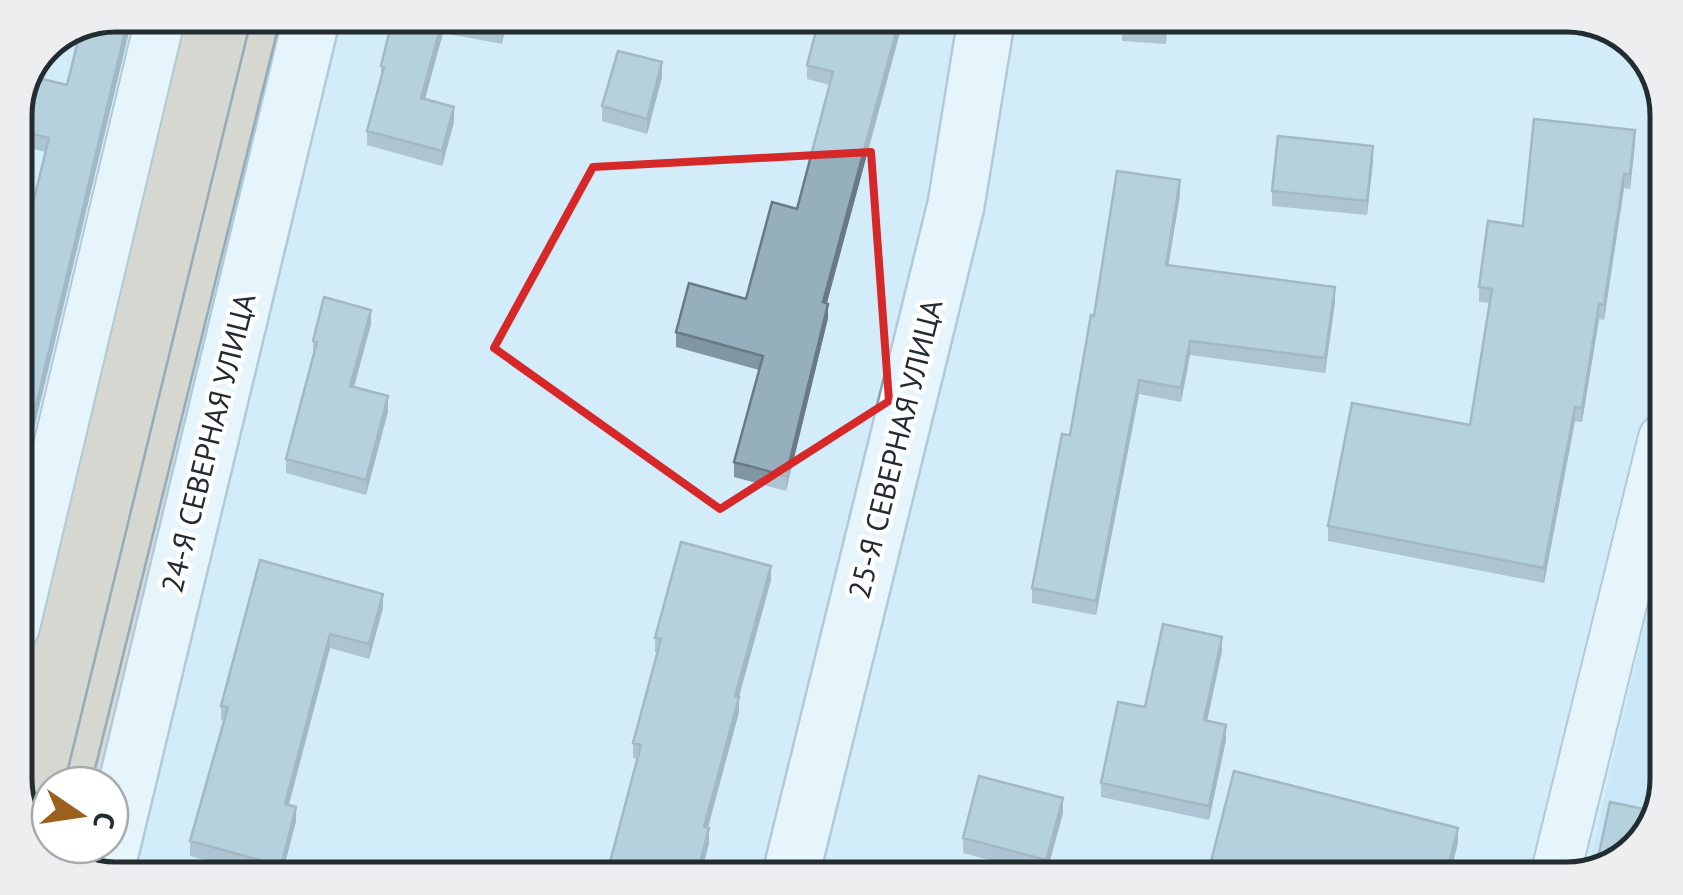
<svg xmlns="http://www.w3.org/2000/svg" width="1683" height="895" font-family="'PT Sans',sans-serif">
  <rect width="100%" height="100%" fill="#d2ecfa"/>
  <path fill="#c0e1f4" d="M1661 555 1657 824 1623 863 1587 874Z"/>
  <path fill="#dcbda0" d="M173 15 281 16 95 785H50V845H80L74 869H71L32 835 15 787V674L115 234Z"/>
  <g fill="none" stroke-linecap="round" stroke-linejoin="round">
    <defs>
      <path id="street" d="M15 627 161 15
        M1554 880 1663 438"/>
      <path id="secondary" d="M106 870 312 16
        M791 874 956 205 986 21"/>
    </defs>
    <use href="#street" stroke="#88a0ae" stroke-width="52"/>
    <use href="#secondary" stroke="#88a0ae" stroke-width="60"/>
    <use href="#street" stroke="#fff" stroke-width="48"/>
    <use href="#secondary" stroke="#fff" stroke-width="55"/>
    <path stroke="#4e5c64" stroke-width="2.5" d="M64 785 252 16
      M91 785 281 16
      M48 850 50 842
      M70 869 76 845"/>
  </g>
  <path fill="#8196a3" d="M116 15H133L15 508 46 152 15 144V110L67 85Z
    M393 17 507 18 502 44 443 33 425 99 454 122 442 166 367 145V131L381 76V66Z
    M903 21 827 303 828 318 786 491 734 477V462L759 370 676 347V332L746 299 797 209 830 85 807 79V65Z
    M1122 22H1168L1166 44 1122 41Z
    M662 77 647 134 602 121V106Z
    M1635 144 1630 189 1624 188 1604 320 1599 319 1582 422 1575 421 1544 583 1328 541V526L1470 425 1490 303 1479 302V287Z
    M1373 161 1367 215 1272 206V191Z
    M1180 195 1168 266 1335 302 1325 373 1190 355 1181 402 1139 394 1096 615 1032 603V588L1070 435 1094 316Z
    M371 324 354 387 388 411 366 495 286 473V459L313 356V341Z
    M260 560 383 608 369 659 330 648 289 805 296 821 283 871H244L190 856V841L224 721 221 720V706Z
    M771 580 739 697V712L708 828 709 843 701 874 610 873V862L637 759 633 758V743L657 653 655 652V638Z
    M1222 651 1207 721 1226 740 1209 820 1101 797V783L1145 707Z
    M1063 813 1046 875 963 853V838Z"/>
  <path fill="#697a84" d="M129 15H133L15 508V493Z
    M443 18V33L421 113V98Z
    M504 18H507L502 44V29Z
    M899 21H903L823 317V302Z
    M662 62V77L647 134V119Z
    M454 107V122L442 166V151Z
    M1635 130V144L1630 189V174Z
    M1373 146V161L1367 215V201Z
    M1624 174V188L1604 320V305Z
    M1180 180V195L1166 280V265Z
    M1335 287V302L1325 373V358Z
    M828 304V318L786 491V476Z
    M1599 304V319L1582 422V408Z
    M371 310V324L350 401V386Z
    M1190 341V355L1181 402V388Z
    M1139 380V394L1096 615V601Z
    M388 396V411L366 495V480Z
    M1575 407V421L1544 583V568Z
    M771 566V580L735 711V696Z
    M383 594V608L369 659V644Z
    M330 634V648L285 818V804Z
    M1222 637V651L1204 735V720Z
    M739 697V712L704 841V827Z
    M1226 725V740L1209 820V806Z
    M1063 798V813L1046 875V860Z
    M296 807V821L283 871H281Z
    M709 828V843L701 874H697Z
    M1458 828V843L1449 879H1445Z"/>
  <path fill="#96afbd" stroke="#697a84" stroke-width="2.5" d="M116 15H129L15 493V277L49 138 15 130V110L30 76 67 85 81 29Z
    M393 17 504 18 502 29 443 18 421 98 454 107 442 151 367 131 384 67 381 66Z
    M819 20 899 21 823 302 828 304 786 476 734 462 763 356 676 332 689 283 746 299 772 202 797 209 833 72 807 65Z
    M1122 22H1167L1166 30 1122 26Z
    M618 51 662 62 647 119 602 106Z
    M1534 119 1635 130 1630 174H1624L1604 305 1599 304 1582 408 1575 407 1544 568 1328 526 1352 403 1470 425 1492 289 1479 287 1488 221 1523 226Z
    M1278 136 1373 146 1367 201 1272 191Z
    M1117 171 1180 180 1166 265 1335 287 1325 358 1190 341 1181 388 1139 380 1096 601 1032 588 1062 434 1070 435 1091 315 1094 316Z
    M324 297 371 310 350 386 388 396 366 480 286 459 317 342 313 341Z
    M681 542 771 566 735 696 739 697 704 827 709 828 697 874 639 873 640 870 610 862 641 745 633 743 661 639 655 638Z
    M260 560 383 594 369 644 330 634 285 804 296 807 281 866 190 841 228 707 221 706Z
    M1163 624 1222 637 1204 720 1226 725 1209 806 1101 783 1118 702 1145 707Z
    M1234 771 1458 828 1445 879 1207 877Z
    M979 776 1063 798 1046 860 963 838Z
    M1610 802 1658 812 1657 824 1623 863 1595 872Z"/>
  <path d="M0 0H1683V895H0ZM871 152 889 401 720 509 494 348 593 167Z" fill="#d2ecfa" fill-opacity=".55" fill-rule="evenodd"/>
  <path fill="none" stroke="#d62828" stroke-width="8" stroke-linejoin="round" d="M871 152 889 401 720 509 494 348 593 167Z"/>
  <g text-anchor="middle" stroke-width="9" stroke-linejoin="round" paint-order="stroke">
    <g font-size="30" fill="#222c31" stroke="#fff">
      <text transform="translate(209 443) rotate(-76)" y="10">24-Я СЕВЕРНАЯ УЛИЦА</text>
      <text transform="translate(896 449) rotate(-76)" y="10">25-Я СЕВЕРНАЯ УЛИЦА</text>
    </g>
  </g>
  <path d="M0 0H1683V895H0ZM115 32H1567A83 83 0 0 1 1650 115V779A83 83 0 0 1 1567 862H115A83 83 0 0 1 32 779V115A83 83 0 0 1 115 32Z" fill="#edeeef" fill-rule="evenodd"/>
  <path fill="none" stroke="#222c31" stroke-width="5" d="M115 32H1567A83 83 0 0 1 1650 115V779A83 83 0 0 1 1567 862H115A83 83 0 0 1 32 779V115A83 83 0 0 1 115 32Z"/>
  <g transform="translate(80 815) rotate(103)"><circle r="48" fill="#ffffff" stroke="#a7abad" stroke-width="2.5"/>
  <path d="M0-8L18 38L0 25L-18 38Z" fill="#99611d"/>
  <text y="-15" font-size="28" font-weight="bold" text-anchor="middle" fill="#222c31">С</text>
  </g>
</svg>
